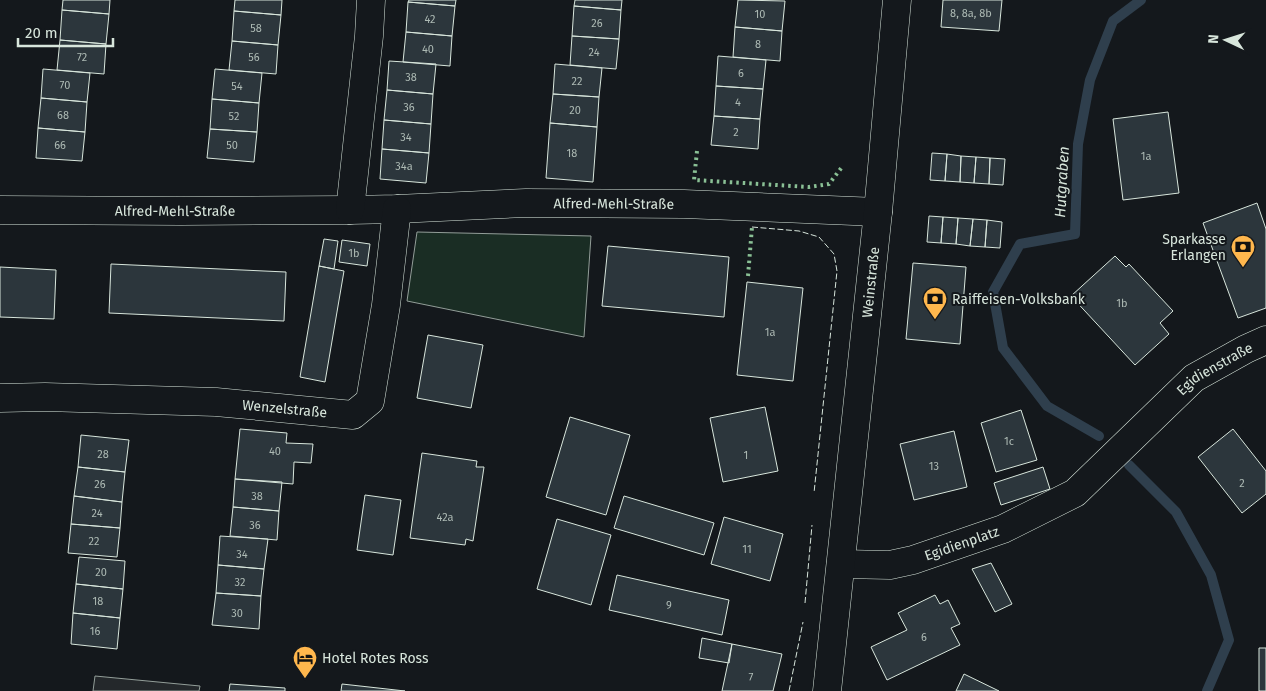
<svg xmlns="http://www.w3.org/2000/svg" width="1266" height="691" font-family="'Fira Sans',sans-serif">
  <rect width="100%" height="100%" fill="#14181c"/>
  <path fill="#1a2d24" stroke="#939e99" d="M417 232 591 236 584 337 407 301Z"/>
  <path fill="#24282b" stroke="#939e99" d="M95 676 200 686 199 691H93Z"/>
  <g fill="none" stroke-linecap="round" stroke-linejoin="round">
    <path stroke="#2f3f4d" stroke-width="10" d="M1099 436 1047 406 1003 348 993 292 1020 244 1075 234 1078 144 1090 80 1113 21 1141 0
      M1129 465 1176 512 1211 575 1229 640 1207 691"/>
  </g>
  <path fill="#2c363c" stroke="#d8e6dc" d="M63 0H110L109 14 62 10Z
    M235 0H282L281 15 234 11Z
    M409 0H456L455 6 408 2Z
    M575 0H622L621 10 574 6Z
    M738 0 785 1 782 31 735 27Z
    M943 0H1002L999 31 941 27Z
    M408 2 455 6 452 36 406 32Z
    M574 6 621 10 619 39 572 36Z
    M62 10 109 14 106 44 60 40Z
    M234 11 281 15 278 45 232 41Z
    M735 27 782 31 780 61 733 57Z
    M406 32 452 36 450 66 403 62Z
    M572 36 619 39 616 69 570 65Z
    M60 40 106 44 104 74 57 70Z
    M232 41 278 45 276 74 229 70Z
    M718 56 766 60 763 89 716 86Z
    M389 61 436 64 433 94 387 90Z
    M555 64 602 68 599 97 553 94Z
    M43 69 90 73 87 102 41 98Z
    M215 69 262 73 259 103 212 99Z
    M716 86 763 89 760 119 714 116Z
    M387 90 433 94 431 124 384 120Z
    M553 94 599 97 597 127 550 123Z
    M41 98 87 102 85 132 38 128Z
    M212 99 259 103 257 132 210 129Z
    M1168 112 1179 193 1123 200 1113 119Z
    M714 116 760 119 758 149 711 145Z
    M384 120 431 124 429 153 382 149Z
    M550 123 597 127 593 182 546 178Z
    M38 128 85 132 82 161 36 158Z
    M210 129 257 132 254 162 207 158Z
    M382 149 429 153 426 183 380 179Z
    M932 153 947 154 945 181 930 180Z
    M947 154 961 156 960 182 945 181Z
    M961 156 976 157 974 183 960 182Z
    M976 157 990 158 989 184 974 183Z
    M990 158 1005 159 1003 185 989 184Z
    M1257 203 1266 229V308L1238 318 1203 223Z
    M929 216 943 217 941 243 927 242Z
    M943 217 958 218 956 244 941 243Z
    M958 218 973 219 970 246 956 244Z
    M973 219 987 220 985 247 970 246Z
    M987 220 1002 222 1000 248 985 247Z
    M324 239 338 241 334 269 319 266Z
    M342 240 370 244 367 266 339 262Z
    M608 246 729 257 724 317 602 306Z
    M1115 256 1126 267 1129 264 1173 311 1160 323 1169 334 1135 365 1071 296Z
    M913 263 966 267 960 344 906 339Z
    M111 264 286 272 284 321 109 313Z
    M319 266 344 271 325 382 300 377Z
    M0 267 56 270 54 319 0 317Z
    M747 282 803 288 793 381 737 375Z
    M428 335 483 345 471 408 417 398Z
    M765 407 778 471 723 482 710 418Z
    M1021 410 1037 460 996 472 981 423Z
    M570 417 630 435 606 515 546 497Z
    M240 429 287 433 286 443 313 444 311 463 294 462 293 484 235 479Z
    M1233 429 1266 471V494L1242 513 1198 457Z
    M954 431 967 487 914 500 900 444Z
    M81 435 129 440 125 472 78 467Z
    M422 453 477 461 476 467H484L473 541 466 539 465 545 410 538Z
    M78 467 125 472 122 502 74 496Z
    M1043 467 1050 489 1001 505 994 483Z
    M235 479 282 482 279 511 233 507Z
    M365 495 401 500 393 555 357 550Z
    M74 496 122 502 120 528 71 524Z
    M624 496 714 523 704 555 614 528Z
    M233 507 279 511 277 540 230 536Z
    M724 517 783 534 770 581 711 564Z
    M557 519 611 535 591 605 537 589Z
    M71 524 120 528 117 557 68 553Z
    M220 536 268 539 264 569 218 565Z
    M79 557 125 561 123 589 76 584Z
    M991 563 1012 604 995 612 972 569Z
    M218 565 264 569 261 596 216 593Z
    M617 575 729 600 722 635 609 610Z
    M76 584 123 589 120 618 73 613Z
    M216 593 261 596 259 629 212 625Z
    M935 595 940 604 948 600 960 624 951 628 960 645 887 680 871 647 907 630 898 613Z
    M73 613 120 618 117 649 71 644Z
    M702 638 732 644 729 663 699 658Z
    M732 644 782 654 773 691H722Z
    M1259 648H1266V691H1259Z
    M964 674 999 691H956Z
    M230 684 285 688V691H229Z
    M342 684 405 691H341Z"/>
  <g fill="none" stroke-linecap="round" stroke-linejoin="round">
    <defs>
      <g id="street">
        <path id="s1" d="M0 210 181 211 350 210 397 209 526 203 684 204 878 212"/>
        <path d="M350 210 369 36 371 0"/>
        <path id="s2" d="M0 398 45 397 216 402 353 415 370 401 386 305 397 209"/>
        <path id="s3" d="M841 564 890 565 913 560 1003 529 1075 493 1194 378 1246 349 1266 340"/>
      </g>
      <g id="secondary">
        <path id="s4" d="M827 691 878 212 897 0"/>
      </g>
    </defs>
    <use href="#street" stroke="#d8e6dc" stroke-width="29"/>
    <use href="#secondary" stroke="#d8e6dc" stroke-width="29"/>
    <use href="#street" stroke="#14181c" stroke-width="28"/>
    <use href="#secondary" stroke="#14181c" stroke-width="28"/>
    <path stroke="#8ac095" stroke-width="4" stroke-dasharray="2.5 4" stroke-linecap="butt" d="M697 151 694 180 809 187 829 184 842 167
      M748 276 752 227"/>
    <path stroke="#d8e6dc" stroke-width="1" stroke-dasharray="6 2.5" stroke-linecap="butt" d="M752 227 799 231 819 237 834 254 837 271 814 493
      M805 603 812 525
      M789 691 803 622"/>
  </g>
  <defs>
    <symbol id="bank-pin" viewBox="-11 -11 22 30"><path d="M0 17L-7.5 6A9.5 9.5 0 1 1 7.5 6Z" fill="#ffb74d" stroke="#14181c"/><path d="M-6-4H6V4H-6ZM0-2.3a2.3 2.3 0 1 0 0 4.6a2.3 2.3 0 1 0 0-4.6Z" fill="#111"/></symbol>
    <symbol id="hotel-pin" viewBox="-11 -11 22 30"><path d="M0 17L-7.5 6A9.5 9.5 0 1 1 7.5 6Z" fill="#ffb74d" stroke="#14181c"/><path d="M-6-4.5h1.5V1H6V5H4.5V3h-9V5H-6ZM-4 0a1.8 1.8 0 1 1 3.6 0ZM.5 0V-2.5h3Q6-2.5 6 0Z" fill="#111"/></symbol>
  </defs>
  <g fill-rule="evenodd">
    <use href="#bank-pin" x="1229" y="233" width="28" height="38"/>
    <use href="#bank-pin" x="921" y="285" width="28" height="38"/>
    <use href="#hotel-pin" x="291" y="644" width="28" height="38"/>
  </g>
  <g text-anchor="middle" stroke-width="4" stroke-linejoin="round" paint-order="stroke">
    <g font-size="11" fill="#adbab4">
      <text x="971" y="17">8, 8a, 8b</text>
      <text x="760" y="18">10</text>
      <text x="430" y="23">42</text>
      <text x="597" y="27">26</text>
      <text x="256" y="32">58</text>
      <text x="758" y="48">8</text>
      <text x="428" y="53">40</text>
      <text x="594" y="56">24</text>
      <text x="82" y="61">72</text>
      <text x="254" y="61">56</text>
      <text x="741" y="77">6</text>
      <text x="411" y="81">38</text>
      <text x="577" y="85">22</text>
      <text x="65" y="89">70</text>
      <text x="237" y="90">54</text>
      <text x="738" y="106">4</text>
      <text x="409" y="111">36</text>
      <text x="575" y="114">20</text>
      <text x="63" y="119">68</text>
      <text x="234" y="120">52</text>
      <text x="736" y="136">2</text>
      <text x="406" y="141">34</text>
      <text x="60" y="149">66</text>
      <text x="232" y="149">50</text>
      <text x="572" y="157">18</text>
      <text x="1146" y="160">1a</text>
      <text x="404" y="170">34a</text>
      <text x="354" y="257">1b</text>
      <text x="1122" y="307">1b</text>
      <text x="770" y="336">1a</text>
      <text x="1009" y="445">1c</text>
      <text x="275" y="455">40</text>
      <text x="103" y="458">28</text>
      <text x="746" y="459">1</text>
      <text x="934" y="470">13</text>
      <text x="1242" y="487">2</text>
      <text x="100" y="488">26</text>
      <text x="257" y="500">38</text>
      <text x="97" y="517">24</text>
      <text x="445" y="521">42a</text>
      <text x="255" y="529">36</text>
      <text x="94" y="545">22</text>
      <text x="747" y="553">11</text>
      <text x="242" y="558">34</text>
      <text x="101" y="576">20</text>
      <text x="240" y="586">32</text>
      <text x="98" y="605">18</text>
      <text x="669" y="609">9</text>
      <text x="237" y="617">30</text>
      <text x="95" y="635">16</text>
      <text x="924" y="641">6</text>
      <text x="751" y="681">7</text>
    </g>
    <g font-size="14" fill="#d8e6dc" stroke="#14181c">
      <text dy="5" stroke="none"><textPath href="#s1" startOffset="614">Alfred-Mehl-Straße</textPath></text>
      <text dy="5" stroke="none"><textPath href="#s1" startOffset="175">Alfred-Mehl-Straße</textPath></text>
      <text dy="5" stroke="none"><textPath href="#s4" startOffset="411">Weinstraße</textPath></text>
      <text dy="5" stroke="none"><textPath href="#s3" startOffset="436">Egidienstraße</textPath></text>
      <text dy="5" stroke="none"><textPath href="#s2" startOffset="285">Wenzelstraße</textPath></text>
      <text dy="5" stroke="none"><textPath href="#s3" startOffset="124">Egidienplatz</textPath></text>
    </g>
    <g font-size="14" fill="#d8e6dc" stroke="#14181c" text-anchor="start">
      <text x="1226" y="244" text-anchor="end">Sparkasse<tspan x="1226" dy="16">Erlangen</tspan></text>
      <text x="952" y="304">Raiffeisen-Volksbank</text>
      <text x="322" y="663">Hotel Rotes Ross</text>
    </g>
    <g font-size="15" font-style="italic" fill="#d8e6dc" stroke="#14181c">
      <text transform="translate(1062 182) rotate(-87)" y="5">Hutgraben</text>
    </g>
  </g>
  <g transform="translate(1226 40) rotate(274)" stroke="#14181c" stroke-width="4" paint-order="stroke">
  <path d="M0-4L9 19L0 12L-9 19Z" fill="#d8e6dc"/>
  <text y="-8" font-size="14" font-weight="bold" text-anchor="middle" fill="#d8e6dc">N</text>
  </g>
  <path d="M18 38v8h95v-8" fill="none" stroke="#d8e6dc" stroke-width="2.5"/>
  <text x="25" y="38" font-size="15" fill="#d8e6dc" stroke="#14181c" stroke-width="4" paint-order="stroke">20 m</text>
</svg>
